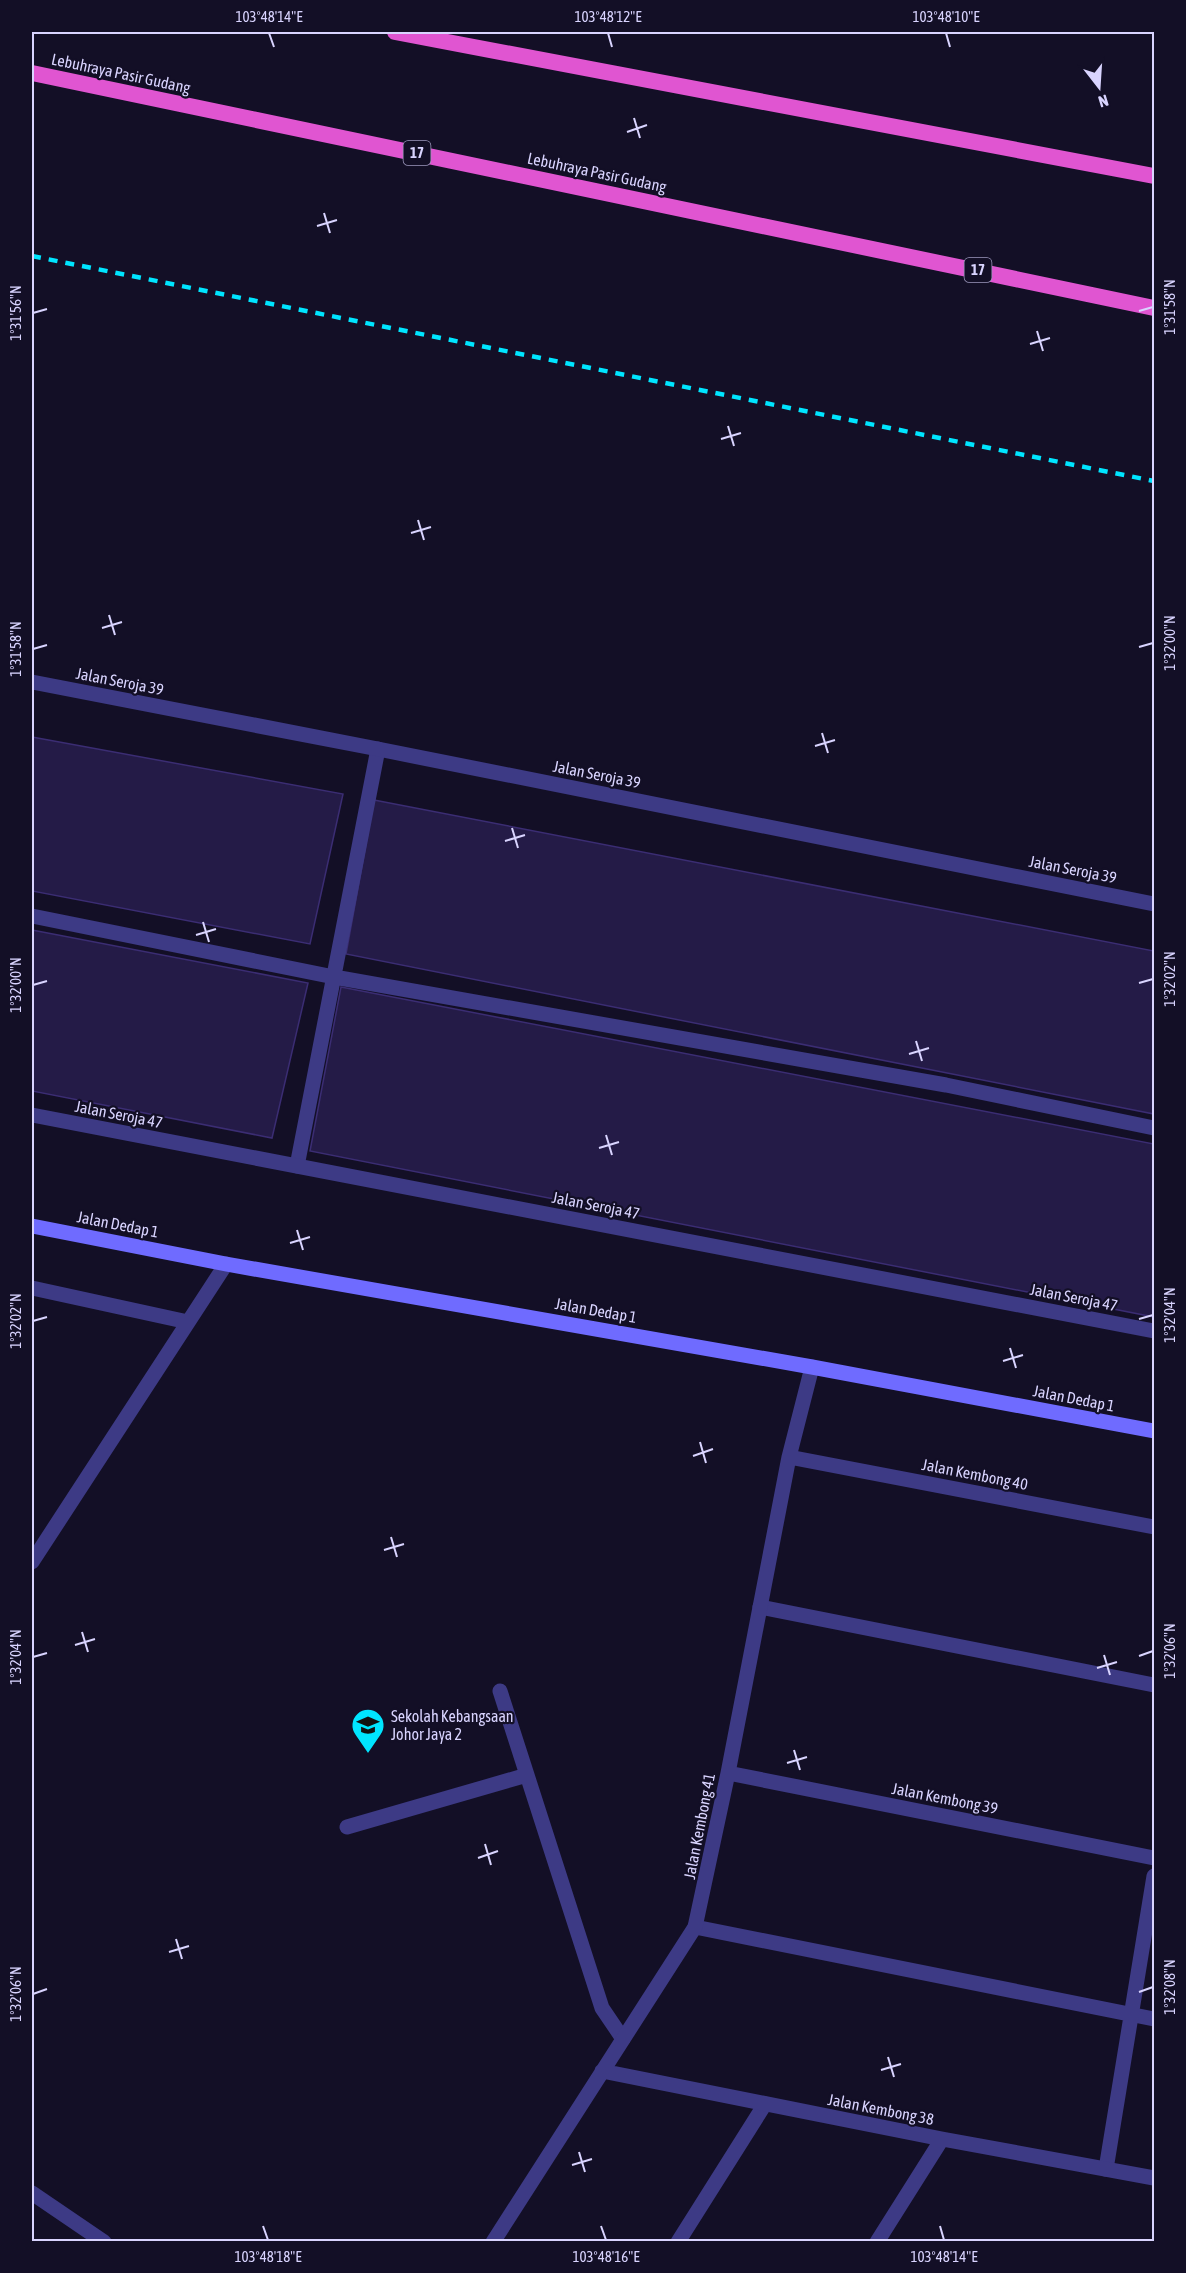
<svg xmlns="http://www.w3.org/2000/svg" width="1186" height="2273" font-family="'Asap Condensed',sans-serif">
  <rect width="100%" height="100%" fill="#130f26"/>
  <path fill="#241b47" stroke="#3b2d73" stroke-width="1.5" d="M32 737 343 794 310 944 32 891Z
    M374 800 1154 951V1114L346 954Z
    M32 930 308 983 272 1138 32 1091Z
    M341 987 1154 1144V1317L310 1151Z"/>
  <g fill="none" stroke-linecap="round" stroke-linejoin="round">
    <path stroke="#3d3a85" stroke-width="15" d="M32 916 334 977 946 1085 1154 1128
      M297 1166 378 749
      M32 1288 188 1322
      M32 1562 226 1264
      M760 1607 1154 1685
      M500 1691 602 2008 623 2039
      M347 1827 527 1775
      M695 1927 1154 2019
      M1106 2169 1154 1876
      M678 2242 765 2104"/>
    <path stroke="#3d3a85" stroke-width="15" d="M32 682 378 749 1154 904
      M32 1115 1154 1331
      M789 1457 1154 1527
      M728 1773 1154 1858
      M602 2071 942 2139 1154 2178
      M32 2193 104 2242
      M493 2242 695 1927 728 1773 789 1457 812 1367
      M877 2242 942 2139"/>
    <path stroke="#6f6bff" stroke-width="15" d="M32 1226 226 1264 812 1367 1154 1431"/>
    <path stroke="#e055d1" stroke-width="16" d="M395 32 1154 176
      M32 73 1154 308"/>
    <path stroke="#00e5ff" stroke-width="4.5" stroke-dasharray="9 8" stroke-linecap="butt" d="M32 256 1154 481"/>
  </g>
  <path fill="none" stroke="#d9d4ff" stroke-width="2" d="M269 33 274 47M608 33 612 47M946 33 950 47M634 118 640 138M627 132 647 125M324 213 330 233M317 226 337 220M1139 311 1153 307M33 313 47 309M1037 331 1043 351M1030 344 1050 338M728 426 734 446M721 439 741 433M418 520 424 540M411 533 431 527M109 615 115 635M102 628 122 622M1139 647 1153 643M33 649 47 645M822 733 828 753M815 746 835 740M512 828 518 848M505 841 525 835M203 922 209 942M196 935 216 929M1139 983 1153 979M33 985 47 981M916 1041 922 1061M909 1054 929 1048M606 1135 612 1155M599 1148 619 1142M297 1230 303 1250M290 1243 310 1237M1139 1319 1153 1315M33 1321 47 1317M1010 1348 1016 1368M1003 1361 1023 1355M700 1442 706 1463M693 1456 713 1449M391 1537 397 1557M384 1550 404 1544M82 1632 88 1652M75 1645 95 1639M1104 1655 1110 1675M1139 1656 1153 1651M33 1657 47 1653M1097 1668 1117 1662M794 1750 800 1770M787 1763 807 1757M485 1844 491 1865M478 1858 498 1851M176 1939 182 1959M169 1952 189 1946M1139 1992 1153 1987M33 1994 47 1989M888 2057 894 2077M881 2070 901 2064M579 2152 585 2172M572 2165 592 2159M263 2226 268 2240M601 2226 606 2240M940 2226 944 2240"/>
  <defs>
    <symbol id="school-pin" viewBox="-11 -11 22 30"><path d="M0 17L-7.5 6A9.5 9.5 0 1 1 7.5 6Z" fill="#00e5ff" stroke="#130f26"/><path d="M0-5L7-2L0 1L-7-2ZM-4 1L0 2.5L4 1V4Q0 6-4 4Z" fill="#111"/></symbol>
  </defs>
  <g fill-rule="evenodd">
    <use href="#school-pin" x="349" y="1706" width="38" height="52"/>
  </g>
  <g text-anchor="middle" stroke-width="4.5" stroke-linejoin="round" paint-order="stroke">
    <g fill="#130f26" stroke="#9e99be" stroke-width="1.5">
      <rect x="403.5" y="141" width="27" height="24" rx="4.5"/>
      <rect x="964.5" y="258" width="27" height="24" rx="4.5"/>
    </g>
    <g font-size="15" font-weight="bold" fill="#d9d4ff">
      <text x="417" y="158">17</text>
      <text x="978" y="275">17</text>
    </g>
    <g font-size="16" fill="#d9d4ff" stroke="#130f26">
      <text transform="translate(121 73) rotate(12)" y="6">Lebuhraya Pasir Gudang</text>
      <text transform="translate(597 172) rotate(12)" y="6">Lebuhraya Pasir Gudang</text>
      <text transform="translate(120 681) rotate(11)" y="6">Jalan Seroja 39</text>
      <text transform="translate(597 774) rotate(11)" y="6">Jalan Seroja 39</text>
      <text transform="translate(1073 869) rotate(11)" y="6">Jalan Seroja 39</text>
      <text transform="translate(119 1114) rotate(11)" y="6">Jalan Seroja 47</text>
      <text transform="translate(596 1205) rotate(11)" y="6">Jalan Seroja 47</text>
      <text transform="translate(118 1224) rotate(11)" y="6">Jalan Dedap 1</text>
      <text transform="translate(1074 1297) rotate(11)" y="6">Jalan Seroja 47</text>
      <text transform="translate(596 1310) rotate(10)" y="6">Jalan Dedap 1</text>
      <text transform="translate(1074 1398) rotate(11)" y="6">Jalan Dedap 1</text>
      <text transform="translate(975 1474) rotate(11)" y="6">Jalan Kembong 40</text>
      <text transform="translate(945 1798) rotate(11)" y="6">Jalan Kembong 39</text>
      <text transform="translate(699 1826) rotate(-79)" y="6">Jalan Kembong 41</text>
      <text transform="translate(881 2109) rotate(11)" y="6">Jalan Kembong 38</text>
    </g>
    <g font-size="16" fill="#d9d4ff" stroke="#130f26" text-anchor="start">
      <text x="391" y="1722">Sekolah Kebangsaan<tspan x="391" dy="18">Johor Jaya 2</tspan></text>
    </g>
  </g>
  <rect width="1186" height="2273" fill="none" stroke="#130f26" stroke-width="66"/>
  <g transform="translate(1099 87) rotate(163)" stroke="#130f26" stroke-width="4.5" paint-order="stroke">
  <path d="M0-4.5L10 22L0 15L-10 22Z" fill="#d9d4ff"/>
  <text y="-9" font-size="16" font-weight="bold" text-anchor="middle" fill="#d9d4ff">N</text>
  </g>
  <rect x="33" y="33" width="1120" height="2207" fill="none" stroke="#d9d4ff" stroke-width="2"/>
  <g font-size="15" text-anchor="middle" fill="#d9d4ff">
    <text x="269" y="22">103°48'14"E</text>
    <text x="608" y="22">103°48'12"E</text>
    <text x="946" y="22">103°48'10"E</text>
    <text transform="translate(1170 307) rotate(-90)" y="5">1°31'58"N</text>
    <text transform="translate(16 313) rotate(-90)" y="5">1°31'56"N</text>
    <text transform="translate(1170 643) rotate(-90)" y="5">1°32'00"N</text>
    <text transform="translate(16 649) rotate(-90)" y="5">1°31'58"N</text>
    <text transform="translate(1170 979) rotate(-90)" y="5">1°32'02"N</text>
    <text transform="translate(16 985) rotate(-90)" y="5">1°32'00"N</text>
    <text transform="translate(1170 1315) rotate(-90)" y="5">1°32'04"N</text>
    <text transform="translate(16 1321) rotate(-90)" y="5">1°32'02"N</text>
    <text transform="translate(1170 1651) rotate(-90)" y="5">1°32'06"N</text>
    <text transform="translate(16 1657) rotate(-90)" y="5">1°32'04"N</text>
    <text transform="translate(1170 1987) rotate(-90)" y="5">1°32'08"N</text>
    <text transform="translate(16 1994) rotate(-90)" y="5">1°32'06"N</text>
    <text x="268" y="2262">103°48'18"E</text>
    <text x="606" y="2262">103°48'16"E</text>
    <text x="944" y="2262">103°48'14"E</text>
  </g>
</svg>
